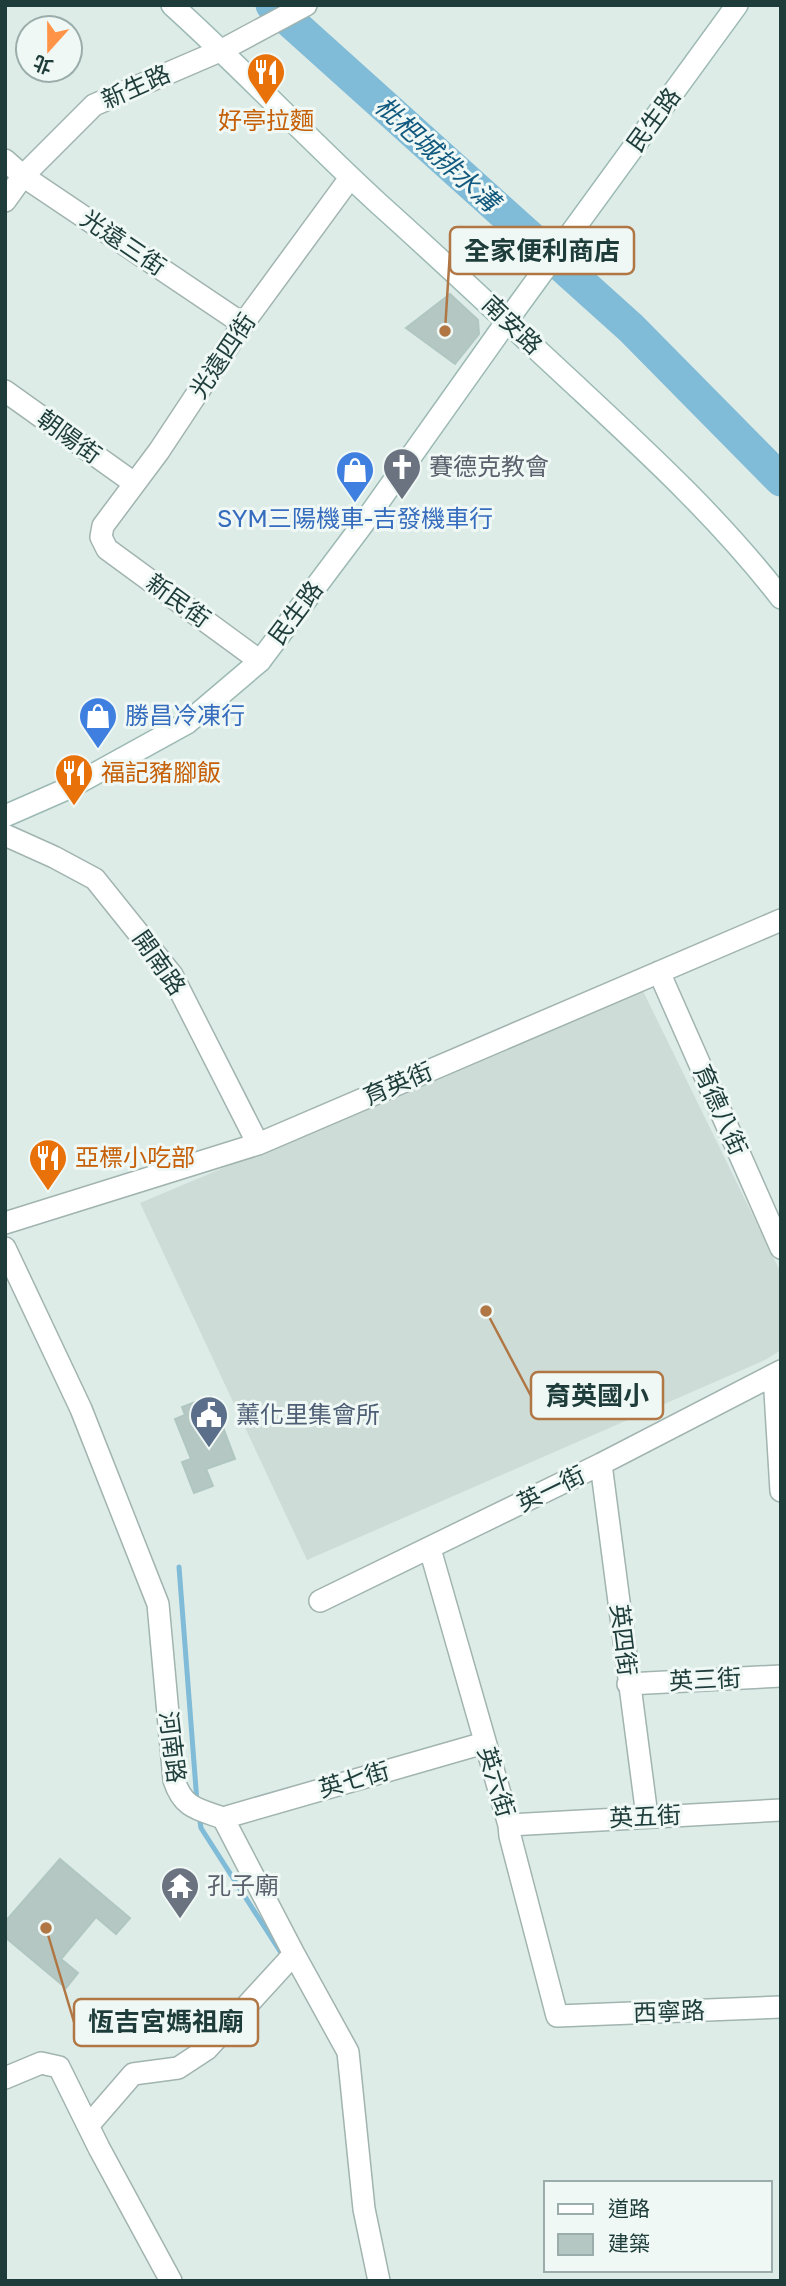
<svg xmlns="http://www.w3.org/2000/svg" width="786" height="2286" font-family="'Golos Text','Noto Sans TC',sans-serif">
  <rect width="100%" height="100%" fill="#deece8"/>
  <path fill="#cddcd7" d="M643 991 781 1273V1350L765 1360 307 1560 140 1203Z"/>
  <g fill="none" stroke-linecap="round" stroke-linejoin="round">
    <path stroke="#80bbd7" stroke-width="5" d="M179 1567 197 1802
      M199 1815 201 1828 285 1959"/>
    <path stroke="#80bbd7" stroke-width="33" d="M272 5 631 328 781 480"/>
  </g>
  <path fill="#b4c7c2" stroke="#b0c6c1" stroke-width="2" d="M450 294 478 320 479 334 455 364 406 328Z
    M211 1396 235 1459 206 1469 213 1486 194 1493 182 1462 191 1459 175 1419 185 1415 182 1407Z
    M60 1859 130 1918 116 1934 96 1917 61 1959 78 1973 66 1988 5 1937V1922Z"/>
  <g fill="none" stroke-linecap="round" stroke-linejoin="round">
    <defs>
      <path id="street" d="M5 160 23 176 243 324
        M5 201 23 176 94 105 222 50 306 5
        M5 391 134 483
        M260 661 107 549 101 537 103 526 159 451 243 324 350 178
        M5 835 54 857 95 879 172 975 258 1144
        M659 972 781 1248
        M5 1223 258 1144 781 920
        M5 1248 81 1409 158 1604 174 1780C183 1808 197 1809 223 1818L294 1954 207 2049 178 2068 133 2074 88 2126
        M774 1375 781 1491
        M601 1464 647 1816
        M430 1549 509 1825 510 1836 557 2016 781 2007
        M320 1601 601 1464 781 1371
        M628 1684 781 1676
        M223 1818 484 1743
        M509 1825 781 1810
        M294 1954 348 2052 364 2209 379 2281
        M5 2078 41 2063 59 2067 99 2148 171 2281"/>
      <path id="secondary" d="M172 5C243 69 308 139 379 204 445 263 509 324 574 384 647 452 720 519 781 598
        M5 816 69 788 187 723 260 661 363 524 512 314 737 5"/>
    </defs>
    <use href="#street" stroke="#a1b4b0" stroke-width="24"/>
    <use href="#secondary" stroke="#9cb9b3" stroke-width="24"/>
    <use href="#street" stroke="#fff" stroke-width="21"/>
    <use href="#secondary" stroke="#fff" stroke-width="21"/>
  </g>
  <defs>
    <symbol id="restaurant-pin" viewBox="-11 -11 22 30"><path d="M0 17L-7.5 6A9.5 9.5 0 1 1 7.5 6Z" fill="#e8710a" stroke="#eff8f5"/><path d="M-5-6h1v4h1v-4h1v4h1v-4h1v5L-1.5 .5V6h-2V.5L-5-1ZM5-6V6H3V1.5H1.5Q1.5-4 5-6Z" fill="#fff"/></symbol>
    <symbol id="church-pin" viewBox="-11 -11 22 30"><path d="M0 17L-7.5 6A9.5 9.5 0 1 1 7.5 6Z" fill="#6b7280" stroke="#eff8f5"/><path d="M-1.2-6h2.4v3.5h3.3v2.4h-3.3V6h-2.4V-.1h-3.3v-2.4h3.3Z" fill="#fff"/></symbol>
    <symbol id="shop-pin" viewBox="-11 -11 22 30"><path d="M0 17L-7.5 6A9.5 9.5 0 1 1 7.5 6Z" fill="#3f7fe0" stroke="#eff8f5"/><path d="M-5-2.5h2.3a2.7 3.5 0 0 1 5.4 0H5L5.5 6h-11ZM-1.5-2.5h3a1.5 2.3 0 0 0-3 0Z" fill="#fff"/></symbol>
    <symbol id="civic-pin" viewBox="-11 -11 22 30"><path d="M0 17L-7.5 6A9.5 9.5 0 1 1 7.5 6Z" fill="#5c6f8a" stroke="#eff8f5"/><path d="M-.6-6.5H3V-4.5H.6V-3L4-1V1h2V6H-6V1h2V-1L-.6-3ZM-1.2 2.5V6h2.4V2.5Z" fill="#fff"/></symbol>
    <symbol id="temple-pin" viewBox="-11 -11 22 30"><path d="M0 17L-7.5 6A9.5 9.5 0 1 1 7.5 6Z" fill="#6b7280" stroke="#eff8f5"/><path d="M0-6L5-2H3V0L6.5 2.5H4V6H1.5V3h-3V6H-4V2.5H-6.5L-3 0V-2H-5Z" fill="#fff"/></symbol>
  </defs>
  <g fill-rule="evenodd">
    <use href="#restaurant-pin" x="244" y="50" width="44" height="60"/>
    <use href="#church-pin" x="380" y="445" width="44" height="60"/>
    <use href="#shop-pin" x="333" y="448" width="44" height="60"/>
    <use href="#shop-pin" x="76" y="694" width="44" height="60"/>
    <use href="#restaurant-pin" x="52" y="751" width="44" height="60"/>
    <use href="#restaurant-pin" x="26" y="1136" width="44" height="60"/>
    <use href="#civic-pin" x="187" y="1393" width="44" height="60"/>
    <use href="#temple-pin" x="158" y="1864" width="44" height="60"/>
  </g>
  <g text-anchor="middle" stroke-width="6" stroke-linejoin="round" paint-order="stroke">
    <g font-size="24" fill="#1e3d3a" stroke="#eff8f5">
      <text transform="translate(136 87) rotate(-24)" y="8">新生路</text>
      <text transform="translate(654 120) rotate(-54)" y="8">民生路</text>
      <text transform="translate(123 243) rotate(34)" y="8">光遠三街</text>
      <text transform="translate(512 325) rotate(44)" y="8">南安路</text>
      <text transform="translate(223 356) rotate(-56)" y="8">光遠四街</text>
      <text transform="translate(69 437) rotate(36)" y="8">朝陽街</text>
      <text transform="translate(178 601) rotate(36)" y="8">新民街</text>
      <text transform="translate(296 613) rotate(-53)" y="8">民生路</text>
      <text transform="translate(159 963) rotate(55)" y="8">開南路</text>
      <text transform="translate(398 1084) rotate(-23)" y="8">育英街</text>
      <text transform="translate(720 1110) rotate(66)" y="8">育德八街</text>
      <text transform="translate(551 1489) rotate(-26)" y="8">英一街</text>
      <text transform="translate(623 1640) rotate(83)" y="8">英四街</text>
      <text transform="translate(705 1680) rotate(-3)" y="8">英三街</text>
      <text transform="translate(172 1747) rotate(83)" y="8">河南路</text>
      <text transform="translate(354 1780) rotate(-16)" y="8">英七街</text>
      <text transform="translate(496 1782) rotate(73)" y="8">英六街</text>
      <text transform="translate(645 1817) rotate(-3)" y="8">英五街</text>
      <text transform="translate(669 2012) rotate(-2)" y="8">西寧路</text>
    </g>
    <g font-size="24" fill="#c56008" stroke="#eff8f5" text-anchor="start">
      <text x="266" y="129" text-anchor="middle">好亭拉麵</text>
      <text x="101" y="781">福記豬腳飯</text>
      <text x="75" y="1166">亞標小吃部</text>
    </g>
    <g font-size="24" fill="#5b616d" stroke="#eff8f5" text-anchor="start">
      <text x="429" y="475">賽德克教會</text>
      <text x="207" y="1894">孔子廟</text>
    </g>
    <g font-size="24" fill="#366cbe" stroke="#eff8f5">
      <text x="355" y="527">SYM三陽機車-吉發機車行</text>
      <text x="125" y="724" text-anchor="start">勝昌冷凍行</text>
    </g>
    <g font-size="24" fill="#4e5e75" stroke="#eff8f5" text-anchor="start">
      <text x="236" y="1423">薰化里集會所</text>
    </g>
    <g font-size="26" font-style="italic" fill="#125a7f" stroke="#eff8f5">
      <text transform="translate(437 154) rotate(42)" y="9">枇杷城排水溝</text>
    </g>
  </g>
  <path fill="none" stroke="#b07644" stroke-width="2.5" d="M445 331L450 251M486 1311L531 1396M46 1928L74 2022"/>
  <g fill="#b07644" stroke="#eff8f5" stroke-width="2.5">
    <circle cx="445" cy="331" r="7"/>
    <circle cx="486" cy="1311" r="7"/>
    <circle cx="46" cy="1928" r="7"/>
  </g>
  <g fill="#eff8f5" stroke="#b07644" stroke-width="2.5">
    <rect x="450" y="227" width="184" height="47" rx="7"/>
    <rect x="531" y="1372" width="132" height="47" rx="7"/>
    <rect x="74" y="1999" width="184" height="47" rx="7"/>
  </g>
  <g font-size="26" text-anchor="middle" font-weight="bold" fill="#1e3d3a">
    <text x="542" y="260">全家便利商店</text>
    <text x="597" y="1405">育英國小</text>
    <text x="166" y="2031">恆吉宮媽祖廟</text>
  </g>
  <rect width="786" height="2286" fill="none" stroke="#1e3d3a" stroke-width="14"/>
  <rect x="544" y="2181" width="228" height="91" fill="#eff8f5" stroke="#9badaa" stroke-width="2"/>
  <rect x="558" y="2204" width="35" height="10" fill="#ffffff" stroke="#9badaa" stroke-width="2"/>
  <text x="608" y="2216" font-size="21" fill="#1e3d3a">道路</text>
  <rect x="558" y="2234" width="35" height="21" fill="#b4c7c2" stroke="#9badaa" stroke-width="2"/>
  <text x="608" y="2251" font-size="21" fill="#1e3d3a">建築</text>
  <g transform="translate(49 49) rotate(201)"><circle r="33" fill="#eff8f5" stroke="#9badaa" stroke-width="2"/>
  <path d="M0-5L12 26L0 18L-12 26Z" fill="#ff9449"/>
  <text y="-10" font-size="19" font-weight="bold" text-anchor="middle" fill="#1e3d3a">北</text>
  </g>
</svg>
